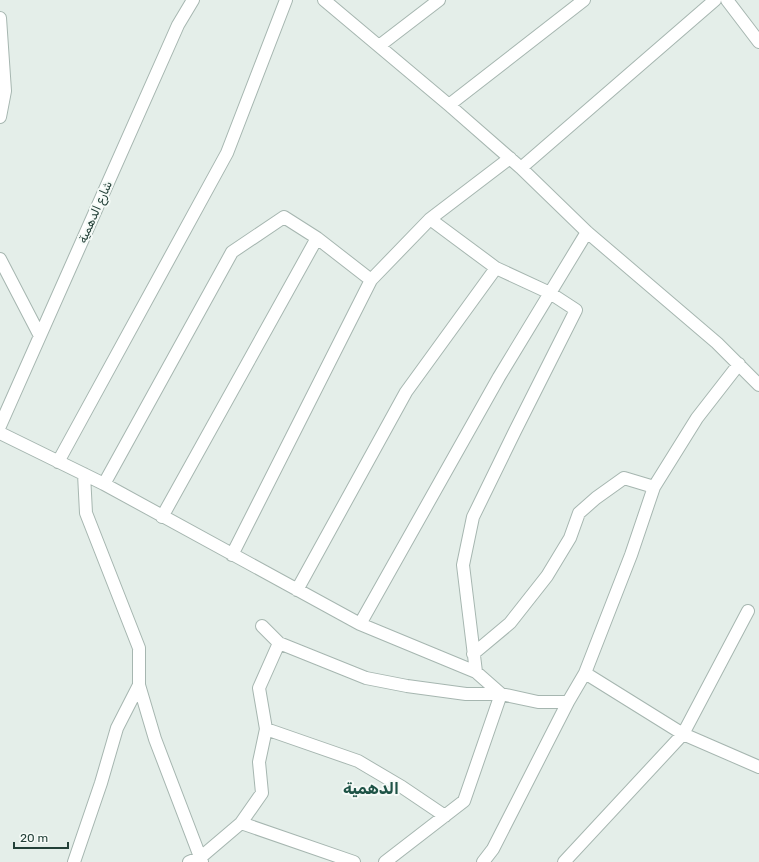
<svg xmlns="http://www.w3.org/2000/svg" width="759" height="862" font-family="Rubik,Cairo,sans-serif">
  <rect width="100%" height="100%" fill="#e4eee9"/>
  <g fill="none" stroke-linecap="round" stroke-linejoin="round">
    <defs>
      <path id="minor" d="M324 0 449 105 521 168 587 232 717 343 759 385
        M727 0 759 42
        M0 18 5 91 0 117
        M379 46 439 0
        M449 105 584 0
        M521 168 715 0
        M430 219 496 268 550 293 576 310 515 431 473 517 463 565 476 672
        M0 259 40 336
        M0 426 178 25 193 0
        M0 433 104 484 360 624 476 672 501 694 538 702H568
        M58 462 227 153 286 0
        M84 474 86 513 139 648V685L155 739 202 862
        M104 484 232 252 284 217 317 238 371 280
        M162 517 317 238
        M232 555 371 280 430 219 510 158
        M297 590 406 392 496 268
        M360 624 499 377 587 232
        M262 626 279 643 366 678 407 686 466 694H501L464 801 385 862
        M473 654 510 623 547 576 570 538 579 513 596 498 624 478 654 487
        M585 673 683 734 759 767
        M266 729 358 761 402 787 445 816
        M241 823 354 862
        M74 862 101 783 117 728 139 685
        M189 862 201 857 241 823 262 793 259 762 266 729 259 688 279 643
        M483 862 493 849 568 702 585 673 631 555 654 487 697 418 739 364
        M564 862 683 734 748 611"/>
    </defs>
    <use href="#minor" stroke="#a6b6b0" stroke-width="14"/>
    <use href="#minor" stroke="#fff" stroke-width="12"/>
  </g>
  <g text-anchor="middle" stroke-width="4" stroke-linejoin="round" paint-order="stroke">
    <g font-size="12" fill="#234038" stroke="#f5faf7">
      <text transform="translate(95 212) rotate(-66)" y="4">شارع الدهمية</text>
    </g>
    <g font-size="16" font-weight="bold" fill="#1e5346" stroke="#f5faf7">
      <text x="371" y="794">الدهمية</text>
    </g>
  </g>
  <path d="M14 842v6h54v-6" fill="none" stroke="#234038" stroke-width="2"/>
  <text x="20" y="842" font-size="12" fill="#234038" stroke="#f5faf7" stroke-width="3" paint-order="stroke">20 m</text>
</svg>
